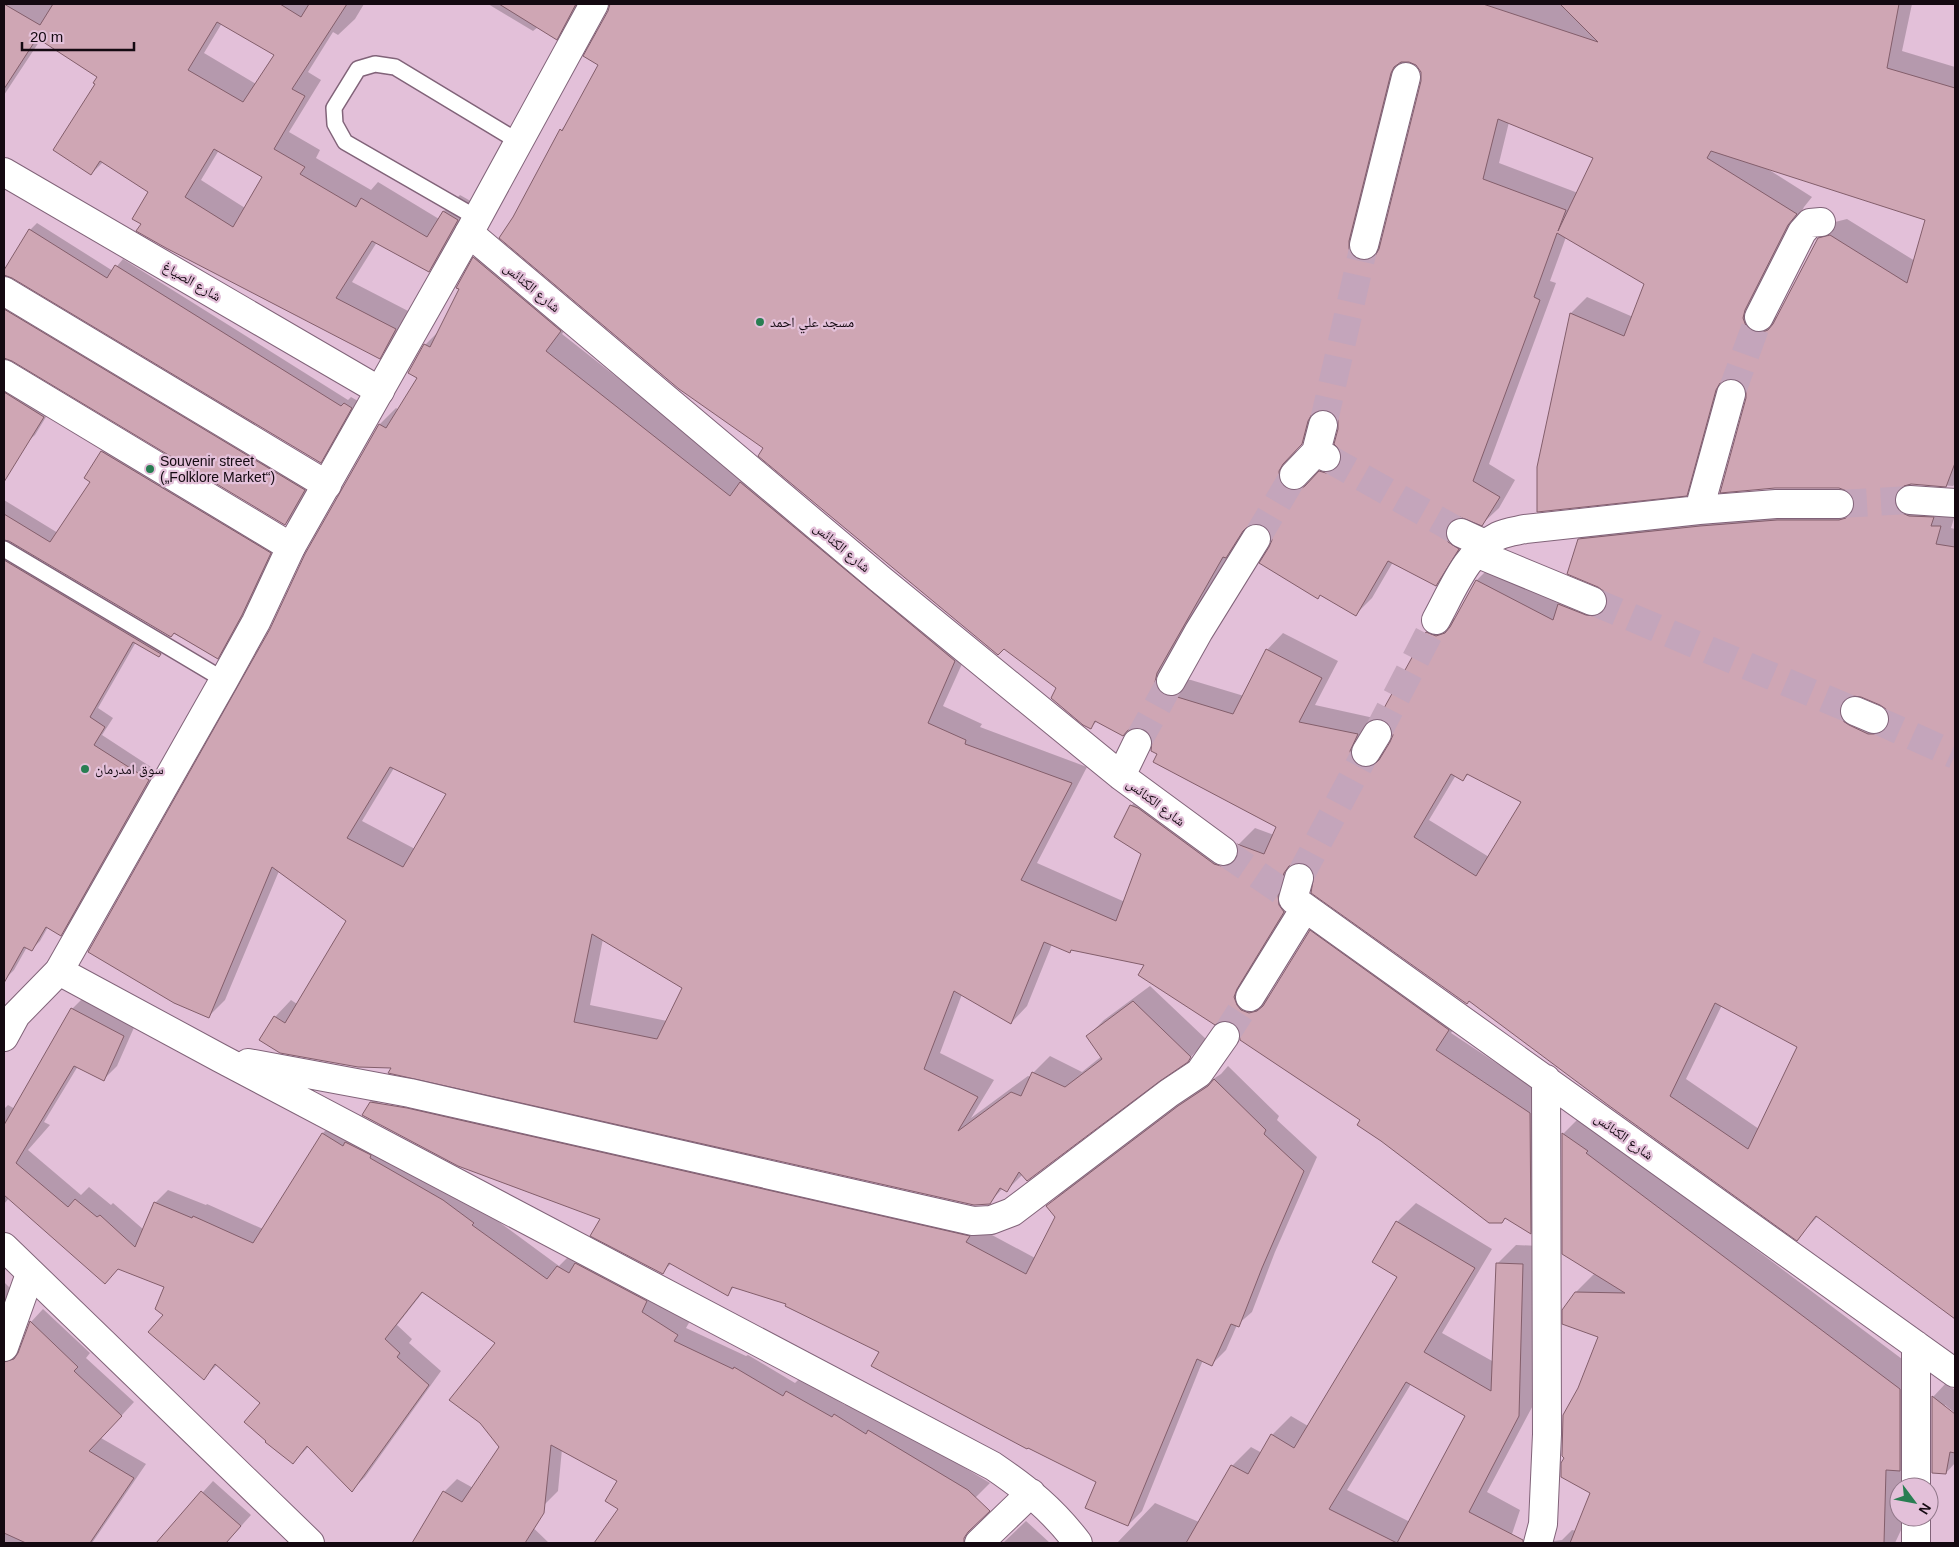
<svg xmlns="http://www.w3.org/2000/svg" width="1959" height="1547" font-family="Helvetica,'Noto Naskh Arabic',sans-serif">
  <rect width="100%" height="100%" fill="#e3c0d9"/>
  <path fill="#0003" fill-rule="evenodd" d="M4 4H364L355 19 338 35 333 32 308 72 321 80 289 132 320 150 316 158 371 190 378 182 439 219 444 211 460 195 474 203 445 254 428 271 377 242 352 282 412 313 396 341 379 357 142 224 150 191 103 162 91 174 96 83 98 77 41 39 4 95ZM222 23 275 54 256 84 204 53ZM219 150 264 176 245 208 201 180Z
    M488 4H583L573 22 556 38 538 27 533 31Z
    M611 4H1912L1902 51 1955 67V484L1953 486 1911 483 1912 491 1955 515 1951 528 1955 529V1052L1943 1070 1955 1078V1317L1818 1216 1797 1239 1315 874 1311 866 1303 862H1299L1294 878 1295 888 1266 997 1271 996 1311 931 1327 915 1465 1013 1451 1033 1546 1096 1547 1217 1531 1233 1506 1217 1501 1222 1241 1029 1235 1022 1146 964 1073 949 1070 952 1052 944 1027 1006 1011 1023 962 994 940 1053 994 1080 971 1118 1028 1076 1031 1077 1033 1073 1050 1056 1082 1072 1102 1056 1088 1036 1104 1020 1150 986 1207 1040 1187 1061 1023 1174 1007 1190 1003 1188 989 1203 393 1067 358 1066 275 1017 291 1000 297 1004 347 920 279 871 225 1000 209 1016 271 630 306 555 380 424 396 408 399 410 419 378 425 345 439 331 460 289 458 287 474 258 491 241 576 314 562 334 745 478 971 644 943 706 982 724 980 727 1087 767 1037 863 1125 902 1143 854 1131 806 1148 789 1230 847 1240 851 1238 845 1255 828 1274 835 1278 827 1158 754 1151 733 1145 728 1097 721 1091 727 1058 688 765 448 514 217 561 130 566 125 599 65ZM1406 61H1411L1418 65 1422 72V81L1382 244H1377L1365 224ZM1509 122 1594 157 1578 193 1499 163ZM1766 168 1927 220 1915 261 1847 219 1835 222 1816 242 1778 317 1768 315 1761 292 1804 207 1812 197ZM1566 237 1645 283 1633 317 1587 297 1571 313 1686 494 1703 478 1731 378H1736L1743 383 1747 390V398L1854 496 1856 504H1794L1596 523 1579 540 1608 600 1493 564 1477 580 1456 619 1444 616 1427 633 1380 718 1386 720 1392 726 1394 735 1387 751 1382 752 1366 734 1374 718 1315 705 1338 661 1283 633 1267 650 1244 696 1191 680 1181 679 1173 656 1234 548 1242 540 1253 523 1257 522 1264 524 1355 615 1372 598 1393 562 1436 584 1452 568 1474 532 1464 525 1461 517 1482 524 1499 508 1515 480 1489 464 1556 283 1550 281ZM1323 409 1335 413 1339 421 1340 448 1343 456 1337 455 1322 471 1316 474H1308L1295 462V453L1299 446 1318 426ZM1855 695 1881 704 1887 708 1890 718 1885 717 1859 703ZM394 768 448 793 415 849 362 821ZM1469 774 1522 802 1489 857 1429 820 1456 775 1463 779ZM603 939 684 987 667 1021 590 1005ZM1722 1005 1798 1047 1759 1129 1686 1079Z
    M37 223 113 271 123 259 348 400 351 397 358 401 327 455 320 461 13 276 4 274 30 230Z
    M4 294 313 481 294 515 285 524 13 359 4 357Z
    M4 377 52 407 35 435 26 443 4 429Z
    M111 443 279 544 251 605 226 649 217 658 9 540H4V500L58 533 92 482 86 478 102 452Z
    M4 541 8 548 168 647 159 656 136 642 98 708 113 718 102 735 157 771 70 925 61 934 48 927 40 941 31 950 27 947 14 970 5 979 4 978Z
    M85 996 136 1023 117 1066 104 1079 78 1066 44 1122 50 1125 28 1150 81 1195 89 1187 111 1205 113 1203 144 1230 155 1203 168 1190 206 1205 207 1204 263 1229 323 1133 336 1120 484 1211 559 1266 571 1254 690 1321 686 1328 746 1356 748 1355 795 1383 800 1378 845 1405 848 1402 882 1418 990 1483 930 1543H596L620 1508 619 1480 562 1449 558 1491 545 1504 489 1485 549 1543H414L444 1492 457 1479 475 1489 501 1447 497 1343 423 1292 397 1325 412 1339 409 1343 441 1371 365 1477 352 1490 309 1446 293 1463 262 1403 217 1365 203 1378 165 1315V1287L119 1268 105 1282 9 1198 4 1204V1109L8 1105 15 1109 72 1009Z
    M1228 1066 1279 1116 1277 1120 1317 1157 1275 1252 1252 1312 1237 1325 1226 1350 1212 1364 1203 1360 1142 1511 1128 1525 1098 1481 881 1352 787 1303 735 1286 727 1294 672 1263 662 1272 602 1218 371 1102 385 1088 979 1228 1035 1258 1057 1217 1048 1206 1062 1192 1193 1092 1221 1074ZM376 1101 413 1108V1111L382 1105Z
    M1581 1116 1603 1135 1918 1371 1903 1487H1899V1517H1902V1528L1895 1543H1552L1554 1541 1562 1540 1572 1530 1576 1531 1591 1493 1566 1457 1579 1389 1600 1336 1576 1292 1595 1273 1563 1134Z
    M1416 1203 1492 1249 1442 1333 1494 1362 1497 1264 1516 1245 1541 1246 1538 1396 1487 1492 1520 1510 1509 1543H1117L1155 1503 1199 1522 1232 1466 1251 1447 1262 1453 1272 1435 1291 1416 1308 1426 1399 1276 1397 1222ZM1411 1384 1466 1416 1410 1522 1347 1490Z
    M4 1282 14 1292 4 1322Z
    M43 1309 90 1353 86 1358 134 1402 101 1438 146 1464 92 1543H4V1342L13 1349 21 1350 31 1322Z
    M1946 1383 1955 1390V1413L1945 1405V1408L1955 1416V1463L1946 1473 1933 1397Z
    M213 1481 251 1515 226 1543H157Z
    M1026 1521 1050 1543H1001L1004 1542Z"/>
  <path fill="#cfa6b4" stroke="#835e6b" fill-rule="evenodd" d="M4 4 40 25 53 4H280L301 17 309 4H347L292 89 305 96 274 149 305 167 300 174 356 207 361 198 427 237 443 211 458 220 429 272 372 241 336 298 396 329 380 359 166 248 136 231 141 224 132 219 148 192 100 161 91 175 53 150 95 84 93 83 97 77 37 38 4 89ZM217 22 274 55 243 102 188 70ZM214 149 262 177 233 227 185 197Z
    M499 4H576L557 40Z
    M610 4H1483L1598 42 1560 4H1899L1887 68 1955 88V463L1946 487 1911 484 1904 486 1897 492 1894 499 1896 507 1902 513 1909 516 1934 517 1931 526H1941L1936 544 1955 547V1319L1816 1216 1797 1241 1608 1105 1469 1001 1467 1004 1311 893 1314 874 1310 867 1303 863H1296L1289 866 1284 873 1278 895 1279 905 1284 912 1237 989 1234 997 1237 1005 1241 1010 1249 1013 1257 1011 1263 1006 1310 930 1449 1030 1436 1050 1530 1113 1531 1234 1505 1218 1502 1223H1489L1381 1141 1357 1125 1360 1120 1240 1040 1239 1030 1234 1024 1226 1020 1215 1025 1138 975 1144 965 1071 950 1070 953 1044 942 1011 1024 954 991 924 1069 978 1097 958 1131 1011 1092 1021 1096 1032 1072 1065 1087 1102 1059 1086 1036 1133 1001 1191 1057 1188 1062 1160 1081 1027 1181 1019 1172 1007 1192 1000 1188 990 1204 974 1205 388 1073 391 1068 358 1067 280 1053 259 1040 274 1016 285 1023 346 921 272 867 209 1018 174 1003 88 952 270 629 305 554 379 424 386 428 417 378 408 373 424 344 430 347 459 289 456 288 473 257 561 331 546 351 730 496 740 482 955 661 928 723 966 740 965 744 1072 783 1021 880 1116 921 1141 854 1114 837 1130 805 1138 808 1214 864 1221 866 1229 865 1235 861 1239 852 1237 844 1264 854 1276 827 1153 762 1157 754 1151 751 1152 741 1150 734 1144 729 1135 728 1128 730 1123 736 1095 721 1091 729 1083 725 1051 698 1056 688 1004 649 998 655 758 456 763 448 679 389 499 238 513 217 560 129 562 131 598 65 583 56 608 11ZM1401 62H1409L1416 65 1421 72V81L1379 249 1375 256 1368 260H1361L1353 256 1349 249V241L1391 73 1394 67ZM1498 119 1593 158 1558 231 1566 210 1483 179ZM1711 151 1925 220 1907 283 1830 235 1818 238 1773 324 1768 330 1760 333 1752 331 1746 326 1743 318 1745 310 1788 225 1797 214 1707 158ZM1557 233 1644 284 1624 336 1570 313 1537 467V512L1687 496 1716 390 1720 383 1728 379H1736L1742 383 1746 391V398L1720 493 1775 488H1839L1847 491 1853 497 1855 504 1852 512 1846 518 1839 520H1777L1700 526 1578 539 1567 574 1598 587 1605 592 1607 598V606L1602 613 1595 616 1586 615 1558 604 1553 620 1476 580 1450 627 1445 633 1436 636 1426 632 1378 719 1386 721 1390 726 1393 735 1390 742 1379 760 1373 766 1365 768 1358 766 1352 759 1350 751 1358 734 1299 722 1322 678 1266 649 1233 714 1174 696 1163 694 1157 689 1155 682 1157 673 1223 557 1226 558 1243 531 1249 525 1257 523 1264 526 1270 532 1272 540 1269 547 1259 563 1318 599 1320 595 1356 616 1388 561 1436 586 1459 549 1448 542 1445 534 1447 526 1452 520 1460 517 1482 526 1500 497 1473 481 1540 300 1534 297ZM1319 410H1326L1334 414 1338 420V429L1334 444 1339 449 1342 456 1340 464 1334 470 1326 473 1319 471 1305 486 1299 490H1290L1283 486 1279 480V471L1283 464 1302 444 1308 421 1312 414ZM1853 696 1861 697 1880 705 1886 709 1890 718 1888 725 1884 731 1876 734H1868L1849 725 1843 721 1840 713V705L1845 699ZM390 767 446 794 403 867 347 838ZM1451 774 1463 781 1467 774 1521 802 1476 876 1414 837ZM592 934 682 988 657 1039 574 1022ZM1715 1003 1797 1047 1748 1149 1670 1096Z
    M29 229 107 278 115 265 341 406 344 403 352 408 321 463 12 278 4 275V270Z
    M4 309 305 490 285 525 12 361 4 358Z
    M4 392 44 417 4 482Z
    M101 451 271 553 242 615 218 659 174 633 171 637 9 541 4 540V514L50 542 90 482 84 478Z
    M4 560 161 654 159 657 133 642 90 717 105 727 94 745 149 780 61 936 46 927 32 951 24 947 4 983Z
    M71 1008 124 1036 104 1081 74 1066 16 1163 68 1207 75 1199 97 1217 100 1215 135 1247 154 1202 192 1218 193 1216 253 1243 322 1133 343 1146 345 1142 371 1155 370 1158 443 1200 474 1223 472 1225 547 1279 557 1266 569 1273 575 1263 647 1301 642 1312 678 1335 674 1341 733 1369 734 1367 783 1396 786 1391 832 1417 834 1414 866 1434 868 1430 968 1490 990 1511 968 1532 964 1538V1543H594L618 1509 605 1501 617 1481 551 1445 544 1513 525 1543H412L443 1491 462 1502 499 1447 480 1423 449 1400 495 1343 422 1292 385 1339 400 1353 397 1357 429 1385 352 1492 307 1446 293 1464 265 1442 266 1441 244 1422 260 1403 215 1364 204 1380 148 1332 163 1315 155 1309 164 1287 118 1269 105 1284 4 1195V1125Z
    M1214 1079 1266 1130 1264 1134 1304 1171 1262 1268 1239 1327 1231 1324 1212 1366 1197 1359 1128 1526 1085 1508 1096 1482 1028 1448 1027 1449 871 1366 879 1352 785 1306 786 1304 732 1287 728 1296 669 1263 663 1274 590 1236 600 1219 458 1166 362 1115 370 1102 407 1108 970 1236 966 1242 1026 1274 1055 1217 1046 1206 1178 1106 1208 1086Z
    M1562 1133 1588 1151 1586 1153 1900 1389V1471L1886 1470 1884 1543H1570L1590 1493 1561 1477V1463L1564 1458 1562 1456 1563 1415 1578 1388 1598 1337 1562 1324V1310L1575 1292 1625 1293 1562 1254Z
    M1396 1221 1475 1268 1424 1352 1491 1391 1496 1263 1523 1264 1519 1416 1469 1512 1523 1540V1543H1186L1231 1465 1248 1474 1271 1434 1294 1448 1397 1277 1372 1262ZM1406 1382 1465 1416 1397 1543 1329 1509Z
    M30 1321 78 1367 74 1371 122 1416 89 1451 134 1478 90 1543H26L4 1533V1362L14 1359 18 1353Z
    M1932 1396 1955 1414V1453L1950 1452 1946 1474 1932 1473Z
    M201 1491 241 1526 226 1543H156Z"/>
  <g fill="none" stroke-linecap="round" stroke-linejoin="round">
    <path stroke="#c4a5bb" stroke-width="28" stroke-dasharray="28 14" stroke-linecap="butt" d="M1731 394 1759 317
      M1323 425 1364 245
      M1326 457 1461 533
      M1839 504 1910 500
      M1256 539 1294 475
      M1592 601 1855 711
      M1874 719 1955 755
      M1377 734 1436 620
      M1137 743 1171 681
      M1223 851 1293 899
      M1299 878 1366 752
      M1225 1036 1250 997"/>
    <defs>
      <path id="lane" d="M477 218 345 142 335 124 334 108 358 69 375 64 395 67 519 142
        M4 549 224 680"/>
      <path id="street" d="M4 172 380 391
        M469 233 880 579 1121 776 1223 851
        M1364 245 1406 77
        M4 291 327 485
        M1759 317 1802 232 1810 223 1821 222
        M4 374 291 547
        M1323 425 1316 452 1326 457
        M1294 475 1316 452
        M1910 500 1955 503
        M1699 510 1731 394
        M1461 533 1485 544
        M1476 553 1592 601
        M1436 620C1452 591 1467 551 1498 536 1506 532 1516 531 1525 529L1699 510 1776 504H1839
        M1171 681 1199 631 1256 539
        M1855 711 1874 719
        M1366 752 1377 734
        M1121 776 1137 743
        M1299 878 1293 899 1955 1373
        M59 971 220 1058 993 1466C1028 1490 1052 1509 1078 1543
        M1250 997 1305 908
        M248 1063 410 1093 973 1221 991 1220 1012 1212 1169 1093 1199 1073 1225 1036
        M4 1347 30 1274
        M1916 1487V1345
        M979 1543 1031 1493
        M1538 1543 1543 1524 1547 1434 1546 1079
        M1916 1543V1517"/>
      <path id="secondary" d="M4 1037 16 1015 59 971 224 680 256 622 291 547 469 233 594 4
        M4 1247 310 1543"/>
    </defs>
    <use href="#lane" stroke="#816379" stroke-width="18"/>
    <use href="#street" stroke="#816379" stroke-width="30"/>
    <use href="#secondary" stroke="#816379" stroke-width="30"/>
    <use href="#lane" stroke="#fff" stroke-width="15"/>
    <use href="#street" stroke="#fff" stroke-width="28"/>
    <use href="#secondary" stroke="#fff" stroke-width="28"/>
  </g>
  <g fill="#287e52" stroke="#e3c0d9" stroke-width="2">
    <circle cx="760" cy="322" r="5"/>
    <circle cx="150" cy="469" r="5"/>
    <circle cx="85" cy="769" r="5"/>
  </g>
  <g text-anchor="middle" stroke-width="4.5" stroke-linejoin="round" paint-order="stroke">
    <g font-size="14" fill="#140911" stroke="#e3c0d9">
      <text transform="translate(192 281) rotate(30)" y="5">شارع الصياغ</text>
      <text transform="translate(532 287) rotate(40)" y="5">شارع الكنائس</text>
      <text transform="translate(842 547) rotate(40)" y="5">شارع الكنائس</text>
      <text transform="translate(1156 802) rotate(37)" y="5">شارع الكنائس</text>
      <text transform="translate(1624 1136) rotate(36)" y="5">شارع الكنائس</text>
    </g>
    <g font-size="14" fill="#140911" stroke="#e3c0d9" text-anchor="start">
      <text x="770" y="327">مسجد علي احمد</text>
      <text x="160" y="466">Souvenir street<tspan x="160" dy="16">(„Folklore Market“)</tspan></text>
      <text x="95" y="774">سوق امدرمان</text>
    </g>
  </g>
  <rect width="1959" height="1547" fill="none" stroke="#140911" stroke-width="10"/>
  <g transform="translate(1914 1502) rotate(122)"><circle r="24" fill="#e3c0d9" stroke="#907789"/>
  <path d="M0-4L9 19L0 12L-9 19Z" fill="#287e52"/>
  <text y="-8" font-size="14" font-weight="bold" text-anchor="middle" fill="#140911">N</text>
  </g>
  <path d="M22 42v8h112v-8" fill="none" stroke="#140911" stroke-width="2.5"/>
  <text x="30" y="42" font-size="15" fill="#140911" stroke="#e3c0d9" stroke-width="4" paint-order="stroke">20 m</text>
</svg>
